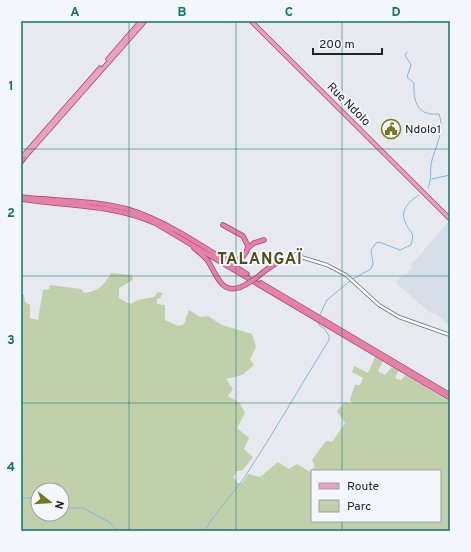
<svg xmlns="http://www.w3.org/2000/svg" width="471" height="552" font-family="Overpass,sans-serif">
  <rect width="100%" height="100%" fill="#e6e9ee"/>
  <path fill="#d6dfea" d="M449 221 450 222V326L436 314 429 312 395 282 412 269 411 265Z"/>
  <path fill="#c0d0ab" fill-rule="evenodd" d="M111 273 132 275 133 280 119 288V298L130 304 138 300 154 297 158 292 163 293 160 298 157 299V304L165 305V320L178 326 184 324 189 310 200 317 208 316 222 325 252 334 256 347 250 359 254 365 242 375 226 379 233 389 228 396 240 403 245 413 237 428 249 438 244 449 253 457 242 471H237L233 477 238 483H242L248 474 260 477 278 462 289 469 297 464 310 472 315 466 312 460 326 441 332 442 345 423 337 411 345 402 352 404 350 399 355 385H360L363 378 352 372 354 366 368 373 375 357 383 361 378 371 385 375 392 367 399 370 395 378 401 380 406 375 450 402V531H21V294L24 295 25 302 30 305V318L38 320 43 290 49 289 50 285 81 289 84 293C98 292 105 284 111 273ZM312 471H440V521H312ZM38 490H62V514H38Z"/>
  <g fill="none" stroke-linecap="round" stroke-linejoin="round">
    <path stroke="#81b8de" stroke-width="1" d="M411 22V21
      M407 52 405 55 411 65 407 77 414 83C413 103 418 116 439 114 445 130 436 145 432 160 429 169 433 176 428 188
      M432 179 450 175
      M353 279 371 269 373 264 371 250 376 243 379 242 400 250 411 245C415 231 411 234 406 224 399 211 408 202 419 195
      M319 317 327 300 350 281
      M21 498H38
      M62 502 67 508H83L109 522 118 531
      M204 531C216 512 231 496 244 478 274 433 300 386 329 340V336L324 328 320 326 318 322"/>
    <defs>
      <path id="tertiary" d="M294.5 257a3.5 3.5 0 1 1 7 0a3.5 3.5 0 1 1-7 0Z
        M301 257 327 265 346 275 379 305 399 317 450 335"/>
      <path id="primary" d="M251 21 450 219
        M108 59 141 21
        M22 157 100 68
        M24 158 145 21"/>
      <path id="trunk" d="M21 162 24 158
        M21 197C56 201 93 200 127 209 170 222 209 251 247 274
        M21 199C66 206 112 204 155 223L450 398
        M223 225 243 236 248 246C246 258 237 263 226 259
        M194 248C199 252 204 256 208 261 219 279 223 300 250 282
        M248 248 254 243 264 240
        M256 278C267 269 280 257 296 260
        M261 283 450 395"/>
    </defs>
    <use href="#tertiary" stroke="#6c6f74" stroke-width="4"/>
    <use href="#primary" stroke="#9e4b6a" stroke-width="5"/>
    <use href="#trunk" stroke="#9e4b6a" stroke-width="5.5"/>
    <use href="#tertiary" stroke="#fff" stroke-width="2.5"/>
    <use href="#primary" stroke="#eda0bc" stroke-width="3.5"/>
    <use href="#trunk" stroke="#e780a6" stroke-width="4"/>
    <defs>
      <path id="trunk-bridge" d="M250 282 256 278"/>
    </defs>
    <use href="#trunk-bridge" stroke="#9e4b6a" stroke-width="5.5" stroke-linecap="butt"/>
    <use href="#trunk-bridge" stroke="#e780a6" stroke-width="4"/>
  </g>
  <path fill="none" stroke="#0f766e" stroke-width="1" stroke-opacity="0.55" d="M129 21V531M236 21V531M342 21V471M21 149H450M21 276H450M21 403H450M342 521V531"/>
  <defs>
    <symbol id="civic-ring" viewBox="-11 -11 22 22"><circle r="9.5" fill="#f3f7fc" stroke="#76761c" stroke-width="1.5"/><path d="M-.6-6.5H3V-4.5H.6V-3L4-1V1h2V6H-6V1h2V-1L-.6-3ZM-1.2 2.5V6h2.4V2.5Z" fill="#76761c"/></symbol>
  </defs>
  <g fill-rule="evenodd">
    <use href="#civic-ring" x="380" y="118" width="22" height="22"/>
  </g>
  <g text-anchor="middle" stroke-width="4" stroke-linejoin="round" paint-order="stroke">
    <g font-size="12" fill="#222325" stroke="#f3f7fc">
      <text transform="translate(349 104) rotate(45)" y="4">Rue Ndolo</text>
    </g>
    <g font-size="12" fill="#222325" stroke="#f3f7fc" text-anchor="start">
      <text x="405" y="133">Ndolo1</text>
    </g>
    <g font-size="16" font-weight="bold" letter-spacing="1" fill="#4f4f13" stroke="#f3f7fc">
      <text x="260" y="264">TALANGAÏ</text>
    </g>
  </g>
  <rect width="471" height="552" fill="none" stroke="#f3f7fc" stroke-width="44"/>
  <rect x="311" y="470" width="130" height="52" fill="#f3f7fc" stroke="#9fa2a6"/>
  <rect x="319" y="483" width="20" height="6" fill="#eda0bc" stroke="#9fa2a6"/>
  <text x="347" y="490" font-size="12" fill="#222325">Route</text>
  <rect x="319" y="500" width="20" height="12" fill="#c0d0ab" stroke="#9fa2a6"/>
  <text x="347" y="510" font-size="12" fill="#222325">Parc</text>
  <g transform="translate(50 502) rotate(107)"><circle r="19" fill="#f3f7fc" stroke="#9fa2a6"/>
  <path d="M0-3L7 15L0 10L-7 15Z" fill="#76761c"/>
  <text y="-6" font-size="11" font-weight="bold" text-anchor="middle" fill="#222325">N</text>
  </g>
  <path d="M313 48v6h69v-6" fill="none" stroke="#222325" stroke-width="2"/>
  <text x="319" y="48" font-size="12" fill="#222325" stroke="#f3f7fc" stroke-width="3" paint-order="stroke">200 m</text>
  <rect x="22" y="22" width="427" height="508" fill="none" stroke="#0f766e" stroke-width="1.5"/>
  <g font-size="13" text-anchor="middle" font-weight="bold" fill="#0f766e">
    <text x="75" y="16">A</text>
    <text x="182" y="16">B</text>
    <text x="289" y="16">C</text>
    <text x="396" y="16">D</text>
    <text x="11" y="90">1</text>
    <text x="11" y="217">2</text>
    <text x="11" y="344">3</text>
    <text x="11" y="471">4</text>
  </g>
</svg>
